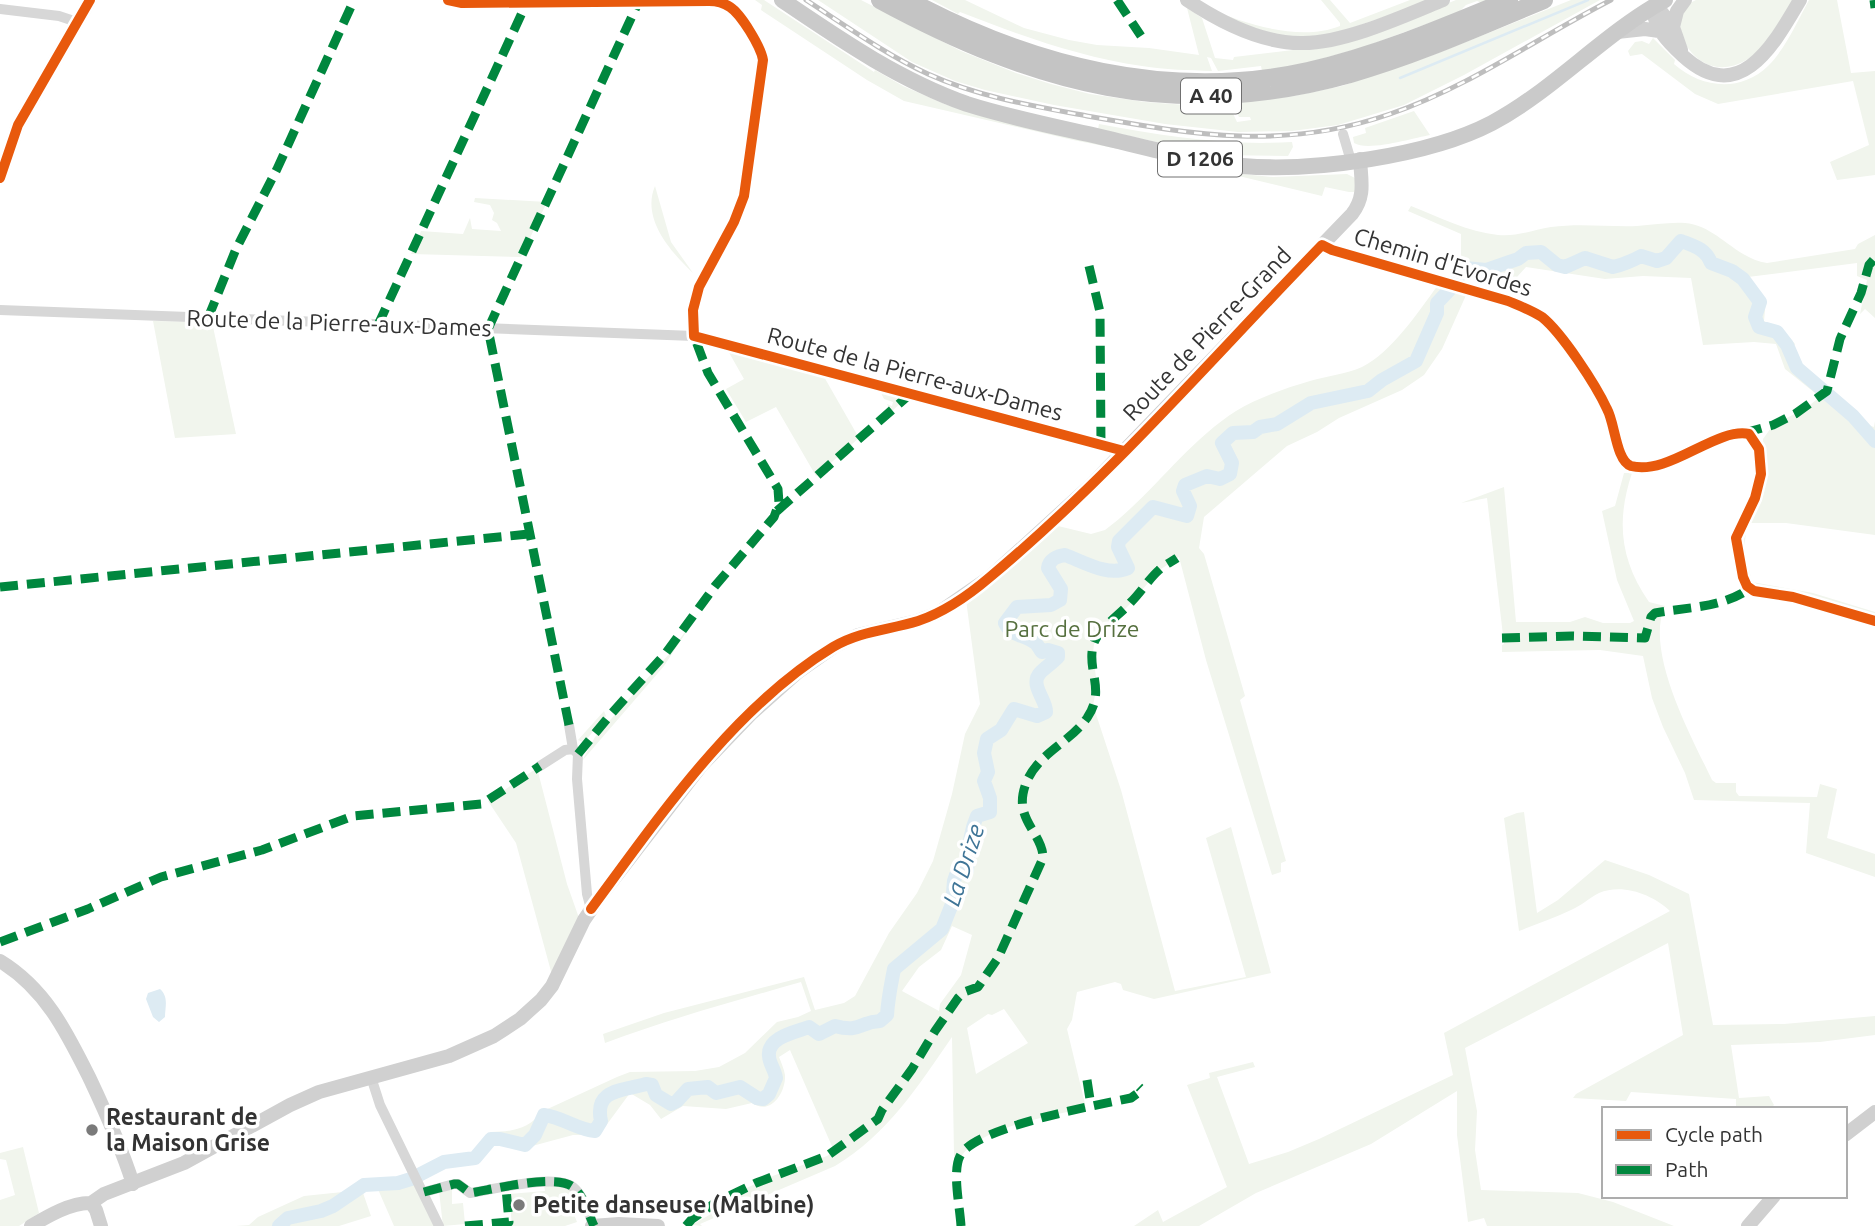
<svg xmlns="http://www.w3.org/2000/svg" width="1875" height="1226" font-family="Ubuntu,sans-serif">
  <rect width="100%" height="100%" fill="#fff"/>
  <path fill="#f1f5ed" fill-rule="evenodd" d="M755 0H764L874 72 875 70 903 86 947 105 1154 156 1073 140 904 101 867 80 761 10 762 5Z
    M818 0H861L961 51 1016 73 1051 84 1090 94 1145 102 1186 105H1229L1237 122 1251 120 1250 117H1239L1233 103 1294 96 1342 86 1428 57 1571 0H1600L1464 75 1404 105 1338 125 1292 131 1238 132 1165 124 1054 105 985 90 955 81 912 62Z
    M932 0H965L1024 28 1069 40 1097 45 1149 48 1199 55 1187 8 1202 18 1215 58 1233 60 1234 57 1310 48 1396 24 1456 0H1489L1482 3 1477 1 1466 5 1459 12 1364 47 1303 64 1262 71 1261 66 1218 71 1211 58 1207 57 1212 71C1189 70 1165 70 1142 66 1079 57 1019 35 960 12L958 14Z
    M1321 0H1330L1350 23 1410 0H1433L1337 33 1291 39 1238 23 1208 8C1245 24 1300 42 1340 26V23Z
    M1696 0H1793C1784 14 1776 29 1766 42 1746 69 1710 79 1688 48 1683 40 1681 30 1679 22L1688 4Z
    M1809 0H1837L1851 73 1875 71V175L1837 180 1830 162 1869 145 1853 81 1718 104 1695 94 1642 54 1630 56 1628 51 1635 42 1642 41 1649 44 1653 38 1675 60 1674 64C1701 88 1740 93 1768 66 1786 48 1797 22 1809 0Z
    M1414 111 1430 135C1413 138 1368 152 1354 143L1353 137 1366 133 1365 128Z
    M1099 124C1164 136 1226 146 1292 142L1293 147 1288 156 1215 155 1098 129Z
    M1222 172 1273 177 1347 174 1355 178 1357 192H1349L1325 187 1322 196Z
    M655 186 671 242 693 273C671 252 641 219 655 186Z
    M475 198 547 202 521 257 411 254 421 231 463 234 470 218 472 229 501 231 497 223 492 220 494 213 490 205 474 202Z
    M1411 206C1439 217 1468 232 1498 235 1516 237 1533 230 1551 227 1580 223 1608 227 1637 226 1653 225 1669 222 1685 223 1716 225 1736 259 1767 263L1855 249 1858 244 1875 235V318L1865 309 1860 314 1867 280 1857 276V263L1748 277 1766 299 1764 321 1785 332 1795 344 1793 348 1796 362 1802 370 1868 425 1874 427 1875 421V535L1786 523H1750C1740 543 1747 560 1752 582L1813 593 1875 612V616L1757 589 1749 584 1738 539 1765 482 1763 439 1773 425 1806 408 1820 397 1785 369 1776 344 1754 342 1703 345 1691 278 1643 276 1605 279 1526 267 1517 277 1465 276 1461 285 1450 281 1461 263V234L1408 211Z
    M1438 285 1467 293 1442 349 1424 375 1402 390 1339 418 1317 432 1287 446 1204 517 1199 548 1204 554 1245 696 1240 700 1286 861 1281 863V872L1272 875 1206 660 1179 557 1158 571 1132 602 1103 631 1094 644 1093 653 1097 686 1093 705 1121 790 1175 991 1246 977 1206 838 1231 827 1271 973 1154 999 1123 990 1121 984 1115 982 1077 992 1072 1020 1067 1029 1086 1108C1052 1116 967 1128 957 1166L954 1155 952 1037C919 1085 887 1135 835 1166L700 1224 702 1226 692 1225 711 1214 707 1209 715 1203 770 1177 827 1156 834 1151 790 1050 779 1057C781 1062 784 1069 785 1075 786 1092 771 1116 752 1103L726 1109 683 1106 661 1119 650 1105 630 1093 605 1127 595 1135H573L521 1149 490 1143 488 1136 491 1132C510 1132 530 1129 541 1112L617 1077 630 1072 695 1071 719 1067 745 1053 777 1022 798 1017 811 1011 801 982C735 1001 669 1019 605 1043L603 1034 664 1013 804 977 815 1010 844 1003 855 996 889 933 917 893 933 861 952 794 965 734 980 704 966 600 1000 578V574L1054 525 1091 534 1105 530C1152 495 1186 443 1236 411 1257 398 1286 388 1310 381 1327 376 1346 374 1362 367 1391 353 1419 311 1438 285ZM952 926 972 935 961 975 940 1004 939 1011 902 991 919 967 941 950ZM1004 1009 1028 1043 976 1074 967 1028 988 1014 992 1015Z
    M153 321 212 322 236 434 175 438Z
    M727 349 823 375 859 438 816 476 776 407 746 422 726 389 744 379Z
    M879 389 906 398 891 412 887 404 892 406 893 402 884 399Z
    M1624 473H1632C1616 521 1620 560 1649 602L1665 606C1644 651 1692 738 1712 780L1716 783H1736V792L1739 796 1817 797 1820 784 1837 789 1827 838 1875 854V877L1806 853 1810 803 1694 800 1685 773 1663 727 1652 698 1643 656 1600 650 1502 652V645L1504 644 1487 498 1461 503 1504 487 1516 622H1570L1585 617 1603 623H1630L1634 621 1617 580 1602 511 1615 506Z
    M700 611 664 666 582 761 595 737 669 654Z
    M604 711 606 716 586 740 583 742 578 740Z
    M537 768 567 884 579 918 552 975 516 843 488 801Z
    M1524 812 1537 913 1558 900 1605 860 1649 875 1689 894 1713 1025 1784 1024 1875 1016V1035L1820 1042 1731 1045 1739 1098 1769 1096 1774 1105 1770 1109H1736V1099L1631 1092 1626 1101 1573 1098 1576 1094 1683 1035 1668 943 1465 1048 1477 1111 1475 1150 1481 1190 1578 1193 1613 1202 1674 1226H1487L1484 1218 1468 1222 1457 1135V1091L1371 1144 1256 1193 1199 1226H1134L1158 1210 1163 1222 1227 1187 1187 1085 1210 1078 1209 1073 1253 1062 1255 1067 1217 1077 1249 1164 1288 1152 1319 1139 1453 1075 1444 1033 1670 911C1653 895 1623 883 1599 893 1589 898 1581 906 1571 910 1554 918 1536 924 1519 931L1504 818 1517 813Z
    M23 1147 39 1213 19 1226H0V1200L15 1195 6 1160 0 1159V1153Z
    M414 1182 435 1226H394L377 1187Z
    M544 1185 570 1188 583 1208 573 1212 577 1222 565 1226H512L509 1194 545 1191Z
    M362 1190 371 1216 339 1226H236L249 1225 258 1217 304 1196Z
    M452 1190V1204L463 1203 465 1224 443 1226 439 1191Z"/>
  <path fill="#ddebf3" d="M160 989C169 997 165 1007 165 1017L159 1022 153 1017 146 999 148 993Z"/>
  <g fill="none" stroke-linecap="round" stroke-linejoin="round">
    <path stroke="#ddebf3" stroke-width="2.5" d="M1400 78 1588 0"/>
    <path stroke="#ddebf3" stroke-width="14" d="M279 1226 288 1218 321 1211 333 1206 364 1185 398 1183 411 1179 444 1162 475 1158 491 1139H500L525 1145 535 1135 544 1115C562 1117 578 1130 595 1131L601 1121C594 1089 622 1091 646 1084L652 1085 656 1095 671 1104 677 1101 688 1089 708 1087 716 1093 740 1087 757 1098 763 1099 769 1094 776 1078C775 1070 769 1063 769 1056 767 1037 796 1032 809 1027L819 1034 835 1026C860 1033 859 1022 880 1021L887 1015C888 998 891 985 894 969L942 929 952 904 954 881 956 875 967 870C969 851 969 834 977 816L990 812V798L984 781 988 772 984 753 987 739 1001 730 1014 709 1037 716 1046 712C1047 700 1029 685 1040 673 1045 668 1052 663 1058 657V653L1048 650 1042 652C1039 649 1038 644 1034 642 1023 634 1012 637 1005 623L1017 607 1051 605 1060 600 1061 589 1048 568C1049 560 1057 556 1065 555 1084 562 1108 577 1128 568L1118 547 1119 541 1153 507 1187 516 1190 506 1183 491 1185 485 1207 476 1220 479 1230 474 1232 463 1222 443 1233 433 1253 432 1260 427 1277 424 1311 403 1368 391 1382 380 1416 361 1437 313V303L1456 283 1461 270 1465 268 1486 270 1518 259 1526 253 1541 252 1557 265 1565 267 1585 258 1613 267C1622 265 1632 261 1641 256L1657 261 1666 258 1681 241C1694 246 1706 249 1711 263L1732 271 1743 279 1760 302 1755 317 1759 327 1777 332 1787 345 1797 368 1853 416 1875 441"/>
    <path stroke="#d7d7d7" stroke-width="10" d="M448 0 462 3 709 1C739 3 748 31 762 54L763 60 744 196 734 222 699 287 693 310 694 336
      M0 9 59 16 77 22
      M1343 134 1351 161
      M1322 245 1332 250 1508 301C1520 306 1531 310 1542 317 1562 333 1596 385 1607 409 1615 423 1616 461 1631 466 1669 476 1716 427 1749 434L1759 449 1761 474 1755 498 1736 538 1743 577 1747 586 1754 591 1793 597 1875 621
      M0 310 694 336 1124 451
      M569 725 573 749 578 754 577 779 587 894 591 909
      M540 766 565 750 573 749
      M371 1077 380 1105 439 1226
      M424 1192 454 1184H458L470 1193C491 1190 556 1173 573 1187 584 1196 588 1213 594 1226"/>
    <path stroke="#d0d0d0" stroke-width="14" d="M1187 0C1220 22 1262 44 1303 43 1345 43 1404 16 1443 0
      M1656 5 1673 27 1681 50
      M1652 7C1656 30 1667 41 1683 56 1740 108 1774 44 1800 0
      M1673 27 1677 11 1685 0
      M1617 32 1645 29 1659 31
      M0 178 18 125 90 0
      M0 961C46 989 67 1033 90 1079 107 1115 121 1146 133 1184
      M1845 1135 1875 1112
      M91 1203 104 1194 184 1163 290 1105 319 1092 449 1056 494 1036 520 1019 541 1000 552 986 584 920 599 898 701 766 752 713 798 672 835 646 858 635 917 621 938 613 990 577 1090 486 1352 214C1366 196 1361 180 1360 159
      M91 1203 96 1210 101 1226
      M31 1226C48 1216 72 1202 91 1203
      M592 1226 619 1224 658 1226
      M1748 1226 1774 1196"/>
    <path stroke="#cacaca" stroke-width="16" d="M782 0C841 40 899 80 967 104 1011 118 1057 127 1101 137 1148 148 1195 161 1242 166 1313 172 1429 156 1492 123 1554 90 1603 34 1665 0"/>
    <path stroke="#c4c4c4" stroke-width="18" d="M880 0C1035 84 1175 123 1350 74 1417 55 1481 26 1544 0
      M908 0C1031 66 1169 102 1308 71 1378 55 1444 27 1509 0"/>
    <defs>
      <path id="rail" d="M806 0C846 26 885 54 928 74 979 97 1033 106 1087 116 1195 135 1283 151 1390 114 1469 87 1537 38 1611 0"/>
    </defs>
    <use href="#rail" stroke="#bebebe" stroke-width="5"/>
    <use href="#rail" stroke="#fff" stroke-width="2.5" stroke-dasharray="8" stroke-linecap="butt"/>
    <path stroke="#00873e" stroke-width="9" stroke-dasharray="18 9" stroke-linecap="butt" d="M1117 0 1141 36
      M1874 0 1875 8
      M1089 266 1100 312 1101 445
      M208 318 236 249 277 169 354 0
      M378 325 527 2
      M1744 433 1773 425 1795 414 1827 391 1840 339 1861 293 1869 265 1875 258
      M777 511 909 395
      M0 587 529 534
      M1502 638 1572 636 1645 638 1651 617 1655 613C1688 607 1721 608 1749 589
      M569 725 488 329 639 1
      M578 754 611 714 665 654 715 586 774 517 779 503 778 489 708 373 694 336
      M0 942 88 909 161 877 262 850 353 816 482 804 540 766
      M1087 1080 1091 1106
      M424 1192 454 1184H458L470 1193C491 1190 556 1173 573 1187 584 1196 588 1213 594 1226
      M465 1226 509 1222 506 1188
      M686 1226 692 1219 715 1203 756 1183 827 1156 878 1119 882 1110 912 1069 935 1031 958 998 964 992 978 987 998 958 1043 858C1043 835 1018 822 1023 794 1030 756 1067 746 1087 718 1106 690 1087 672 1093 646 1097 629 1120 615 1131 602 1141 592 1149 579 1159 570 1164 565 1171 562 1177 558
      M961 1226C960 1207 952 1172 960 1156 974 1127 1098 1105 1131 1098L1142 1090 1139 1087"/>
    <defs>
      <path id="cycleway" d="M448 0 462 3 709 1C716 1 724 3 730 7 741 14 761 47 763 60L744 196 734 222 699 287 693 310 694 336 1124 451
        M0 178 18 125 90 0
        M591 909C659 817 734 707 833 647 860 631 889 630 918 621 945 612 969 595 990 577 1110 477 1213 357 1322 245L1332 250 1508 301C1520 306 1531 310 1542 317 1562 333 1596 385 1607 409 1615 423 1616 461 1631 466 1669 476 1716 427 1749 434L1759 449 1761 474 1755 498 1736 538 1743 577 1747 586 1754 591 1793 597 1875 621"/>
    </defs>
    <use href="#cycleway" stroke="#fff" stroke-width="15"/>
    <use href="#cycleway" stroke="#e8590c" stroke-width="10"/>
  </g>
  <g fill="#7a7a7a" stroke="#fff" stroke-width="2.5">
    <circle cx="92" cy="1130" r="7"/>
    <circle cx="519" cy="1205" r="7"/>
  </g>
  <g text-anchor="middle" stroke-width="7" stroke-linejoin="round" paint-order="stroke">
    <g fill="#fff" stroke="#707070" stroke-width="2">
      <rect x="1181" y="78.5" width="60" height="35" rx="5"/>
      <rect x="1158" y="141.5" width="84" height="35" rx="5"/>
    </g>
    <g font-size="21" font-weight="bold" fill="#333">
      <text x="1211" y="103">A 40</text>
      <text x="1200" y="166">D 1206</text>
    </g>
    <g font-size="23" fill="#333" stroke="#fff">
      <text transform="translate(1443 262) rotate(17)" y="8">Chemin d'Evordes</text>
      <text transform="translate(339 323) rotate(2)" y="8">Route de la Pierre-aux-Dames</text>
      <text transform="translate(1207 334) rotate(-46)" y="8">Route de Pierre-Grand</text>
      <text transform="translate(915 374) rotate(15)" y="8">Route de la Pierre-aux-Dames</text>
    </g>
    <g font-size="23" fill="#56703f" stroke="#fff">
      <text x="1072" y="637">Parc de Drize</text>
    </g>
    <g font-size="23" font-weight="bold" fill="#333" stroke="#fff" text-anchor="start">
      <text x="106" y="1125">Restaurant de<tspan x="106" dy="26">la Maison Grise</tspan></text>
      <text x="533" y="1213">Petite danseuse (Malbine)</text>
    </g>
    <g font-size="24" font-style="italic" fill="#3f7597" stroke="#fff">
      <text transform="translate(964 865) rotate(-72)" y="8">La Drize</text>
    </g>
  </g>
  <rect x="1602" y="1107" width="245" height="91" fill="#ffffff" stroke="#adadad" stroke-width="2"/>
  <rect x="1616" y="1130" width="35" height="10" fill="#e8590c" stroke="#adadad" stroke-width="2"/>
  <text x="1665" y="1142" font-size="21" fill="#333333">Cycle path</text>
  <rect x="1616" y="1165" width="35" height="10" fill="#00873e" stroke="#adadad" stroke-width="2"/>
  <text x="1665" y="1177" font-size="21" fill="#333333">Path</text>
</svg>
